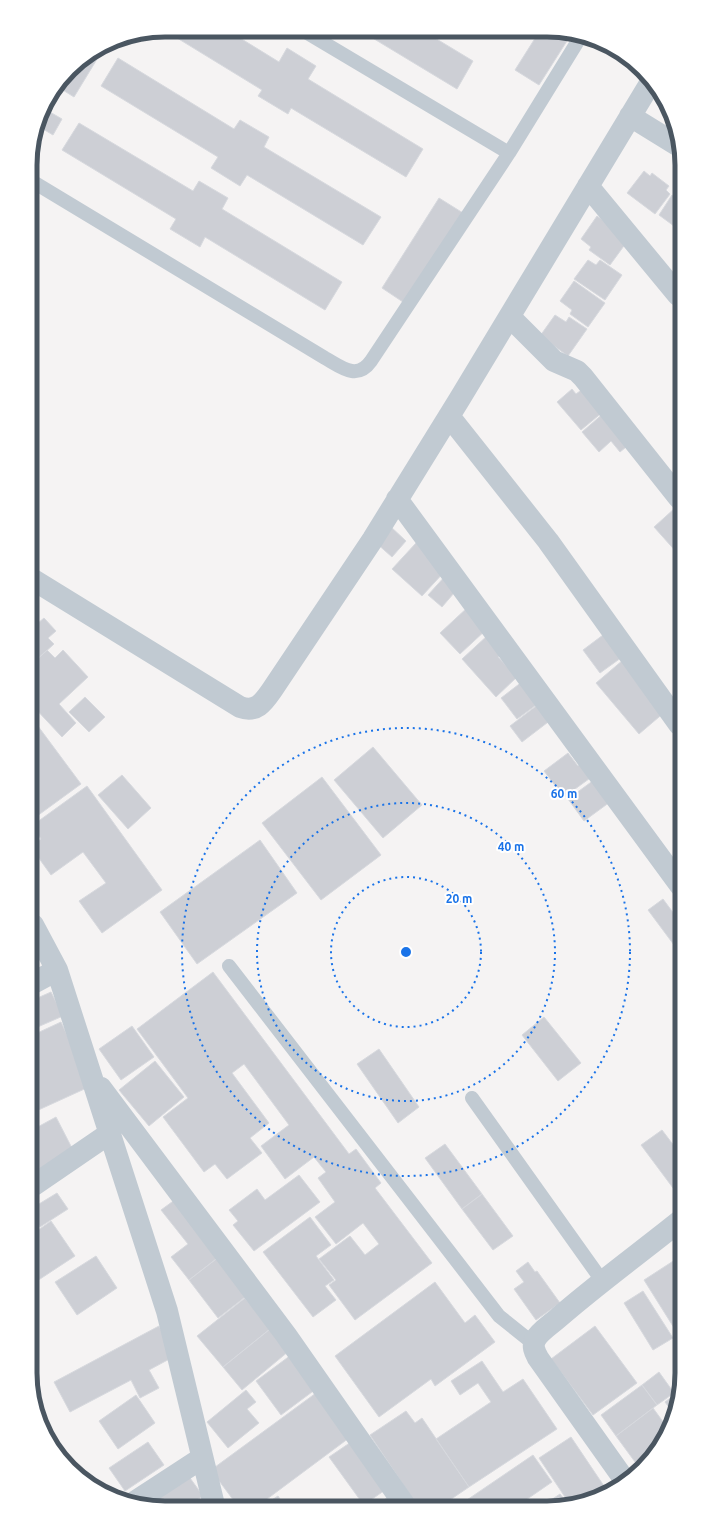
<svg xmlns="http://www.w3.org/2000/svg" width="712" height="1538" font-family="Ubuntu,sans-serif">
  <rect width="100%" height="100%" fill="#f5f3f3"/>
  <path fill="#cdcfd5" stroke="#d7d9de" d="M164 30H227L279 62 287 48 316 66 308 79 423 149 406 177 291 108 288 114 258 96 262 90Z
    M361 31 425 32 473 61 457 89Z
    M539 32 572 33 539 85 515 70Z
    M105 46 74 97 58 87 76 64Z
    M118 58 234 129 240 120 269 137 264 147 381 217 363 245 247 175 240 186 211 168 218 157 101 86Z
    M43 108 62 119 53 135 38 126Z
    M79 123 193 191 199 181 228 198 222 209 342 282 325 310 205 237 200 247 170 229 176 219 62 150Z
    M644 171 650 176 652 173 669 186 666 190 670 194 655 214 627 193Z
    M672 195 678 199V229L659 215Z
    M439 198 463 213 406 304 382 288Z
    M597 216 629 239 610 265 589 250 591 247 581 239Z
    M588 260 596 265 600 260 622 275 605 300 574 279Z
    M574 281 605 303 588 327 570 314 572 310 560 301Z
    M555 315 566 322 569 317 587 329 568 356 540 336Z
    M584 388 604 411 581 430 557 402 572 389 576 394Z
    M605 412 631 443 620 452 611 441 599 452 582 432Z
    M675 508 679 512V555L654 527Z
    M390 526 406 541 392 557 375 542Z
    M416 543 446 570 422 596 392 569Z
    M447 574 460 586 442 607 428 595Z
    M32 595 37 601 32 606Z
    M468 607 487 629 460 654 440 633Z
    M44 618 56 631 48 638 54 644 32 664V628Z
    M607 632 625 655 600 673 583 650Z
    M488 635 503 652 498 657 517 677 496 697 462 659Z
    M47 650 55 658 63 650 88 677 59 704 76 723 62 737 32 705V664Z
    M623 660 666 711 639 734 596 683Z
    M527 678 543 700 517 719 501 698Z
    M85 697 105 717 89 732 69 712Z
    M544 700 556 716 522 742 510 726Z
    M32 718 81 784 33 819Z
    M373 747 422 805 383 838 334 780Z
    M568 753 578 766 582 762 593 776 564 797 544 771Z
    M122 775 151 808 128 829 98 795Z
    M322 777 381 855 321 900 262 823Z
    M594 780 610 802 584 821 568 799Z
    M87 786 162 890 102 933 79 901 106 883 83 852 51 875 33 850V845L41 839 33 827V825Z
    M260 840 297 893 197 964 160 912Z
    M663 899 680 922V947L677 949 648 910Z
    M213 972 349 1154 356 1149 381 1183 375 1188 432 1263 355 1320 329 1285 336 1280 319 1259 350 1236 365 1255 379 1244 363 1223 336 1244 315 1217 335 1202 318 1178 326 1172 314 1157 285 1179 261 1146 289 1125 244 1064 232 1073 269 1123 250 1138 262 1153 227 1179 215 1164 204 1172 163 1117 188 1098 137 1029Z
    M51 992 63 1016 33 1029V1000Z
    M544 1017 581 1063 558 1081 522 1035Z
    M61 1022 91 1086 34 1112 33 1035Z
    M132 1026 154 1057 121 1080 99 1049Z
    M379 1049 419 1107 398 1123 357 1064Z
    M155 1061 184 1097 149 1126 119 1090Z
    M56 1117 74 1152 34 1181V1129Z
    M662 1130 681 1155V1188L676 1192 641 1145Z
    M445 1144 482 1194 462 1209 425 1158Z
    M299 1175 320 1202 254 1251 233 1225 238 1221 229 1210 257 1189 265 1200Z
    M57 1193 68 1209 40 1227 34 1217V1207Z
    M482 1194 513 1236 493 1250 462 1209Z
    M176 1199 220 1256 189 1280 171 1257 188 1244 161 1210Z
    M310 1217 331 1245 316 1256 334 1280 325 1286 336 1300 313 1317 263 1252Z
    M51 1221 75 1256 34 1283V1233Z
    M96 1256 117 1288 77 1315 55 1282Z
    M220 1256 249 1294 218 1318 189 1280Z
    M681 1256V1295L677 1297 681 1305 682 1328 676 1331 644 1280Z
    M528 1262 535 1272 537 1271 560 1303 536 1320 514 1289 524 1282 516 1271Z
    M435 1282 465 1323 475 1315 495 1342 435 1386 431 1379 379 1417 335 1356Z
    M643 1291 673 1338 653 1350 624 1303Z
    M245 1298 270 1329 223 1367 197 1336Z
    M159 1326 175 1356 149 1370 159 1388 140 1398 131 1380 70 1412 54 1382Z
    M595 1326 637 1383 593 1415 551 1359Z
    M270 1329 289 1351 242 1390 223 1367Z
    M682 1330V1340L677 1332Z
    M291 1355 316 1389 281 1415 256 1381Z
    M482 1361 503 1392 523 1379 557 1429 469 1487 436 1439 491 1402 478 1383 460 1395 451 1381Z
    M659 1372 674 1393 657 1405 642 1385Z
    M642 1385 657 1405 616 1436 601 1415Z
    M246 1390 256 1402 247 1409 259 1423 228 1448 207 1422Z
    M680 1391 674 1414 665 1402Z
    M316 1393 349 1438 259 1505H237L211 1470Z
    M136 1395 155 1423 118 1449 99 1421Z
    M653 1408 669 1430 655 1453 638 1466 616 1436Z
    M406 1411 415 1423 422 1418 469 1487 444 1504H416L370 1435Z
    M571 1437 608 1492 582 1503H569L539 1458Z
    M354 1440 388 1488 365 1504H363L329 1457Z
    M148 1442 164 1465 125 1491 109 1468Z
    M533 1455 552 1482 520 1504H461Z
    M185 1471 203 1496 189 1505H144Z
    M560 1494 567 1503 545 1504Z
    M391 1495 398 1504H378Z
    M278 1496 284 1505H264Z"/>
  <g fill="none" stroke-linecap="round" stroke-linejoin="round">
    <path stroke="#c1cad2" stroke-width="14" d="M304 31 509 153
      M30 180 325 358C341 367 357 381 371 361L509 153 581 36
      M229 966 499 1316 534 1344
      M472 1098 603 1282"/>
    <path stroke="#c1cad2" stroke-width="22" d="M630 116 677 145
      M588 186 678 295
      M510 317 554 361 577 371 583 377 679 498
      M449 416 548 541 679 724
      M397 499 680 885
      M32 579 240 707C256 713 263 703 272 690L373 539 459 400 651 82
      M33 925 57 970 167 1311 214 1505
      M33 983 57 970
      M101 1088 286 1335 404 1504
      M34 1185 110 1133
      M626 1482 538 1358C535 1352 532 1347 535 1340 539 1332 550 1325 557 1319 597 1284 640 1253 681 1220
      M133 1503 202 1458"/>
  </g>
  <g fill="none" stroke="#1a73e8" stroke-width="2" stroke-dasharray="2 4">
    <circle cx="406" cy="952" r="75"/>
    <circle cx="406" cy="952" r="149"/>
    <circle cx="406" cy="952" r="224"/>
  </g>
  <path d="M0 0H712V1538H0ZM165 37H547A128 128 0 0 1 675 165V1373A128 128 0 0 1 547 1501H165A128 128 0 0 1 37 1373V165A128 128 0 0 1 165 37Z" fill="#fff" fill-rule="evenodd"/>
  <path fill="none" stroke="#4a5661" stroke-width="5" d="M165 37H547A128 128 0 0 1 675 165V1373A128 128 0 0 1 547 1501H165A128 128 0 0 1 37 1373V165A128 128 0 0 1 165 37Z"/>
  <circle cx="406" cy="952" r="6" fill="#1a73e8" stroke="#fff" stroke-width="2"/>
  <g font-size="12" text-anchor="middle" font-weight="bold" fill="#1a73e8" stroke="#fff" stroke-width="4" stroke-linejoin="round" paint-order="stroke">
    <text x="564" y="798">60 m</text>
    <text x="511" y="851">40 m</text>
    <text x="459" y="903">20 m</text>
  </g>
</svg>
